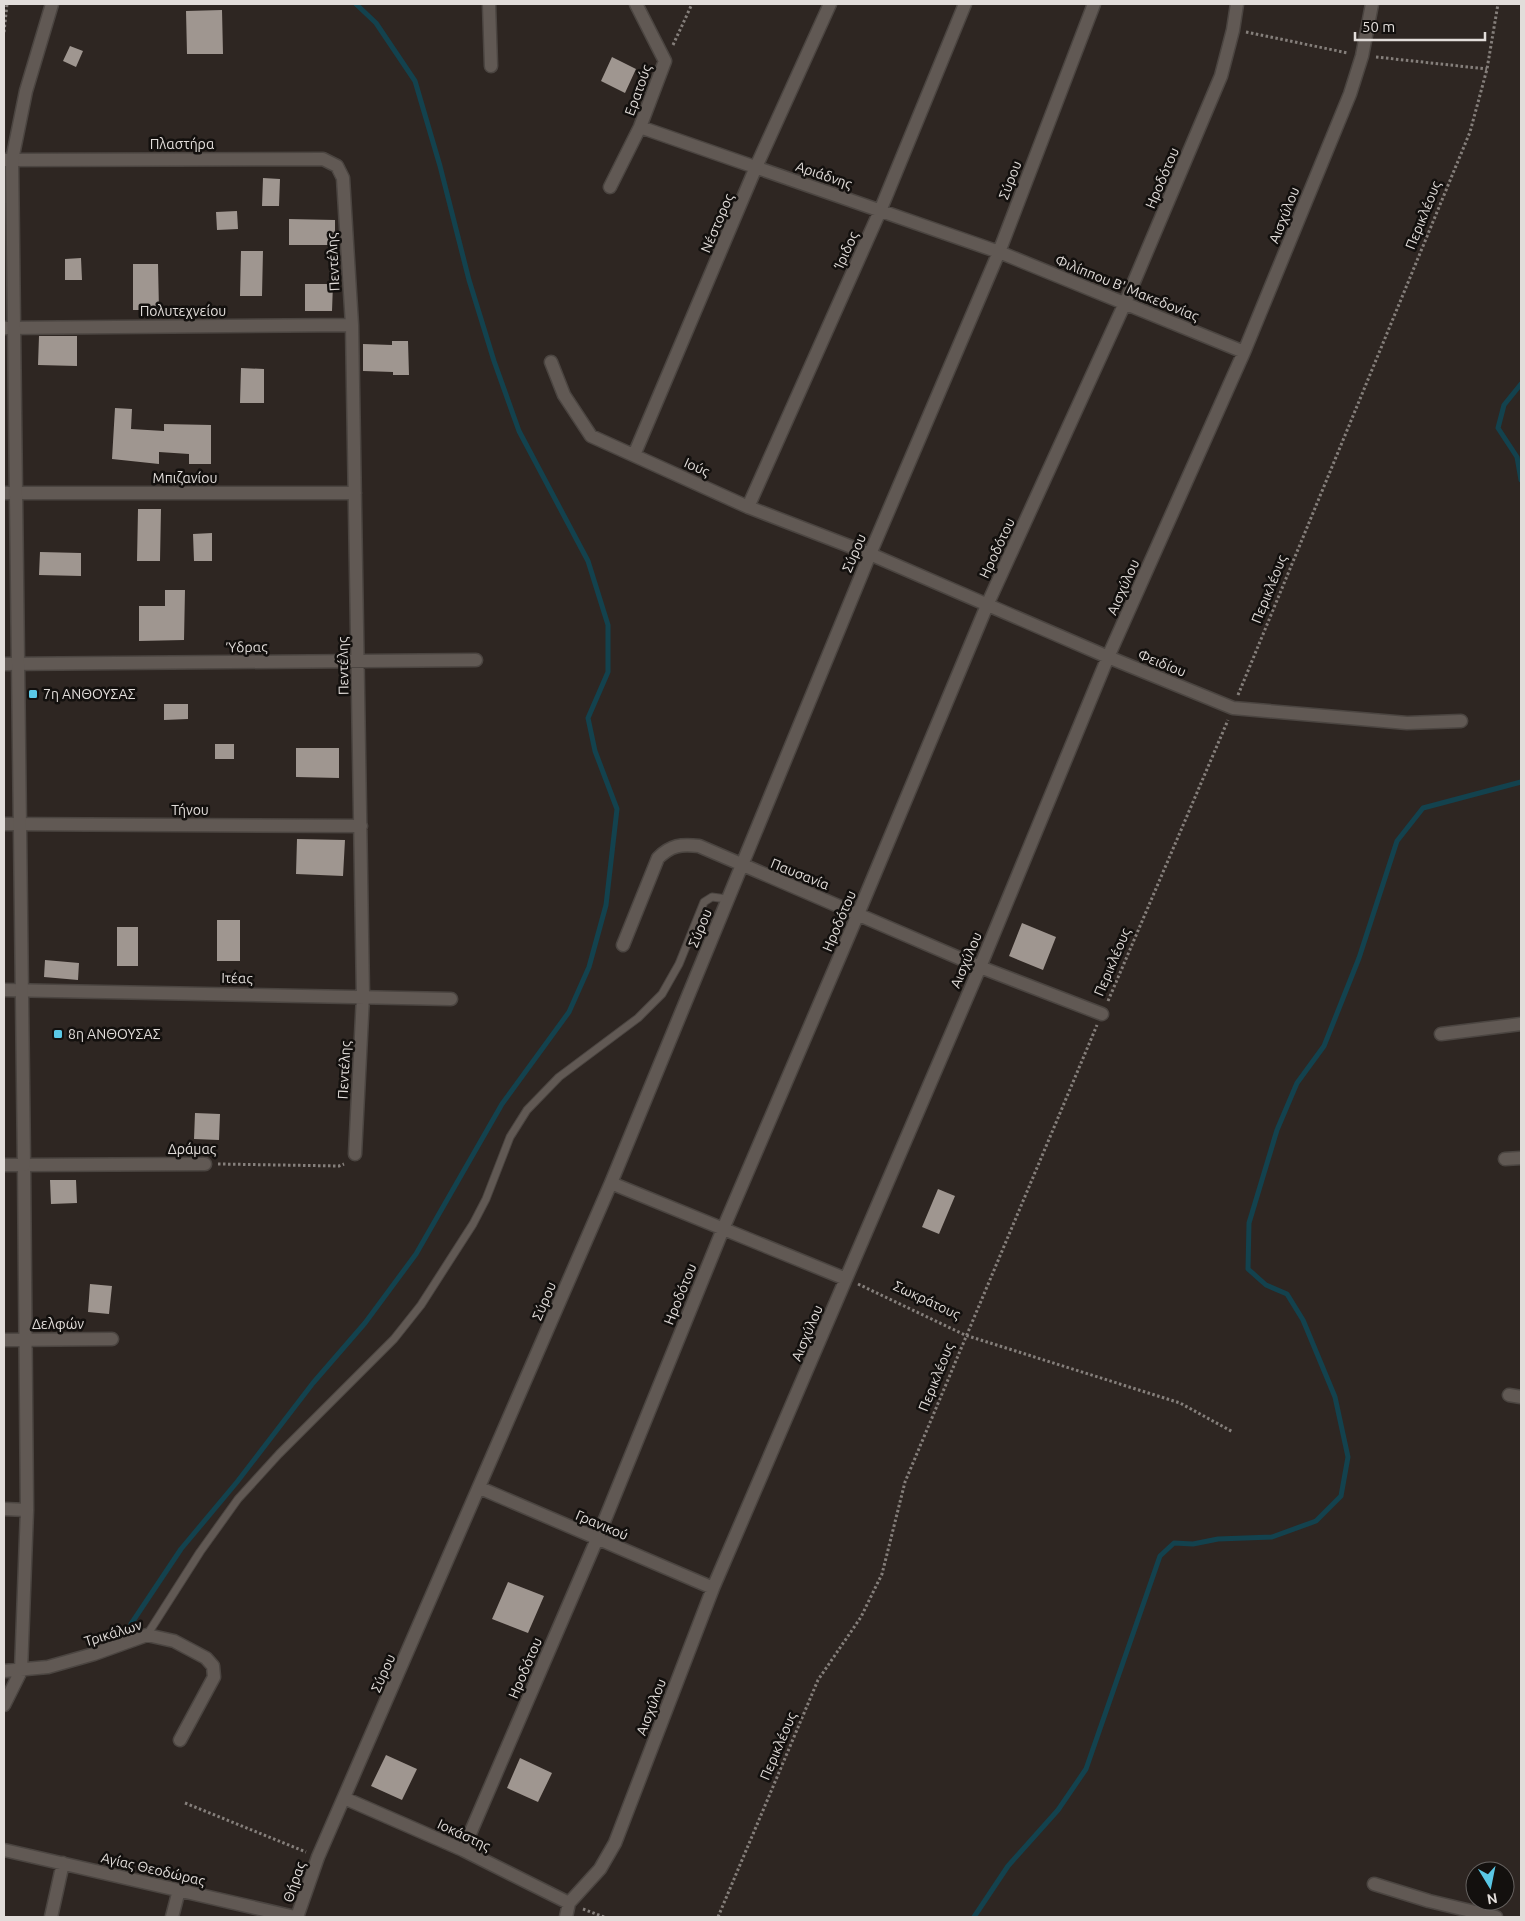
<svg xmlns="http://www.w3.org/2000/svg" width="1525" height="1921" font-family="Ubuntu,sans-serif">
  <rect width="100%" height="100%" fill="#2e2622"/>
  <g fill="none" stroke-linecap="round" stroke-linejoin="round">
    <path stroke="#13424e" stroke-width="5" d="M1521 384 1504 405 1498 428 1517 457 1521 480
      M131 1624 181 1549 237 1482 313 1383 365 1323 416 1254 502 1104 569 1012 589 967 606 905 617 809 595 751 588 718 608 672V625L588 561 519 431 494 361 469 280 440 166 415 81 376 23 356 4
      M974 1917 1008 1866 1058 1810 1086 1769 1160 1556 1174 1543 1193 1544 1218 1539 1272 1537 1316 1521 1341 1496 1348 1457 1335 1397 1303 1320 1287 1294 1266 1285 1248 1269 1249 1223 1277 1130 1297 1083 1324 1046 1359 958 1397 841 1423 808 1521 782"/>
  </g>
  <path fill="#9f9690" d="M222 10 223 54H187L186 11Z
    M70 46 83 51 76 67 63 61Z
    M612 57 636 69 625 93 601 81Z
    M263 178 280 179 279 206H262Z
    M237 211 238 229 217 230 216 212Z
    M289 219 335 220V245H289Z
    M241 251H263L262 296H240Z
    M81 258 82 280H65V259Z
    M133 264H158L159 310H133Z
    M305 284H333L332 311H305Z
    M39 336H77V366L38 365Z
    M392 341H408L409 375H393V372L363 371V344L392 345Z
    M241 368 264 369V403H240Z
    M115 408 132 409 131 429 164 431V424L211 425V464H189V454L159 452V464L112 459Z
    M138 509H161L160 561H137Z
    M212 533V561H194L193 534Z
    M40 552 81 553V576L39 575Z
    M165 590H185L184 640 139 641V606H165Z
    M164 704H188V719L164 720Z
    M215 744H234V759H215Z
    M296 748H339V778L296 777Z
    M297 839 345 840 343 876 296 874Z
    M217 920H240V961H217Z
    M1022 923 1056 937 1043 970 1009 956Z
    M117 927H138V966H117Z
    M45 960 79 963 78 980 44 977Z
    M195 1113 220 1114 219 1140 194 1139Z
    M50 1180H76L77 1203 51 1204Z
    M938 1189 955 1196 939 1234 922 1227Z
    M90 1284 112 1286 109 1314 88 1312Z
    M508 1582 544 1596 528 1633 492 1619Z
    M386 1755 417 1769 402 1800 371 1786Z
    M520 1758 552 1773 538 1802 507 1788Z"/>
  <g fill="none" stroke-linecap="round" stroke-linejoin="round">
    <defs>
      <path id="lane" d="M147 1635 200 1552 238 1499 279 1454 394 1339 421 1305 473 1224 486 1199 510 1137 527 1110 559 1077 638 1018 662 994 679 964 704 902 712 897 727 899"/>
      <path id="street" d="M489 4 491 66
        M640 127 999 252 1244 352
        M4 160 323 159 337 166 343 178 352 325 363 996 355 1154
        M610 187 640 127 665 61 636 4
        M4 328 352 325
        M551 362 564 395 591 436 748 507 870 554 1108 657 1233 708 1407 723 1461 721
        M634 455 756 167 830 4
        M4 493H355
        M748 507 880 211 965 4
        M4 664 476 660
        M4 824 361 826
        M623 945 658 858C671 845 681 844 699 846L980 967 1102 1014
        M4 990 451 999
        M1441 1034 1521 1024
        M1505 1159 1521 1158
        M611 1183 846 1279
        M4 1340 112 1339
        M1509 1395 1521 1397
        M480 1488 713 1588
        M4 1509 27 1510
        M4 1671 48 1667 94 1654 147 1635 174 1641 206 1658 213 1666 214 1677 180 1740
        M4 1705 21 1671 27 1510 24 1165 205 1164
        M344 1798 463 1850 569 1903
        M4 1850 295 1917
        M463 1850 597 1539 723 1229 858 914 988 603 1125 303 1221 76 1233 30 1237 4
        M1374 1884 1429 1901 1496 1917
        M51 1917 63 1863
        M172 1917 179 1890
        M297 1917 318 1857 611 1183 870 554 999 252 1094 4
        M566 1917 569 1903 600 1869 615 1843 713 1588 980 967 1108 657 1244 352 1350 94 1362 56 1372 4"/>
      <path id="secondary" d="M4 1165H24L12 160 26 91 52 4"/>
    </defs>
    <use href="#lane" stroke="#4b4541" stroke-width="9"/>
    <use href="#street" stroke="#4b4541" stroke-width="15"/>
    <use href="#secondary" stroke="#4b4541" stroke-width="15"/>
    <path stroke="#857f7b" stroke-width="3" stroke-dasharray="2.5 2.5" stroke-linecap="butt" d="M4 32 7 4
      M1246 32 1348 53
      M673 45 692 4
      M1376 57 1487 69
      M1238 695 1470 132 1487 69 1498 4
      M1108 1001 1228 720
      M218 1164 339 1166 344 1164
      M858 1284 965 1335 1180 1403 1233 1432
      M185 1803 306 1852
      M583 1909 604 1917
      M718 1917 818 1680 861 1617 882 1574 905 1482 1097 1025"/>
    <use href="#lane" stroke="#615954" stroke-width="7"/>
    <use href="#street" stroke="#615954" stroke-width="12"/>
    <use href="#secondary" stroke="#615954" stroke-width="12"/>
  </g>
  <g fill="#5ac8e6" stroke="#13100e" stroke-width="2">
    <rect x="28" y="689" width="10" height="10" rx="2.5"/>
    <rect x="53" y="1029" width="10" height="10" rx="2.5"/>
  </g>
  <g text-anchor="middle" stroke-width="5" stroke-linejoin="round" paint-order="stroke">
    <g font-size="14" fill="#e2ddda" stroke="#13100e">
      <text transform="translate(638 90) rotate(-70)" y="5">Ερατούς</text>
      <text x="182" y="149">Πλαστήρα</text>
      <text transform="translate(824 175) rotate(19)" y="5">Αριάδνης</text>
      <text transform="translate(1162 178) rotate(-67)" y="5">Ηροδότου</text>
      <text transform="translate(1010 180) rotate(-69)" y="5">Σύρου</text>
      <text transform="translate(1284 215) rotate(-68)" y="5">Αισχύλου</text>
      <text transform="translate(1423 215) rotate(-68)" y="5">Περικλέους</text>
      <text transform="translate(717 223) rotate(-67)" y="5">Νέστορος</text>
      <text transform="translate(846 250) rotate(-66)" y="5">Ίριδος</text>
      <text transform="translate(333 262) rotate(-93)" y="5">Πεντέλης</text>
      <text transform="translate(1127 288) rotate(22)" y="5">Φιλίππου Β' Μακεδονίας</text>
      <text x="183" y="316">Πολυτεχνείου</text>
      <text transform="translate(697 467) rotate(24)" y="5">Ιούς</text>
      <text x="185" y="483">Μπιζανίου</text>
      <text transform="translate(997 548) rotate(-65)" y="5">Ηροδότου</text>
      <text transform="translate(854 553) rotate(-67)" y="5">Σύρου</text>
      <text transform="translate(1123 587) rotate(-66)" y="5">Αισχύλου</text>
      <text transform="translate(1269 589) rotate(-68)" y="5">Περικλέους</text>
      <text transform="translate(247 647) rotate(-1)" y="5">Ύδρας</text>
      <text transform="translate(1162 663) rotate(22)" y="5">Φειδίου</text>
      <text transform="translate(343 666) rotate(-91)" y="5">Πεντέλης</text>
      <text x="190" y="815">Τήνου</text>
      <text transform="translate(800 874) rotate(22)" y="5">Παυσανία</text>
      <text transform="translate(839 921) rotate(-67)" y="5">Ηροδότου</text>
      <text transform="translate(700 928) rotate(-68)" y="5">Σύρου</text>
      <text transform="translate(966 960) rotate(-67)" y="5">Αισχύλου</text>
      <text transform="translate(1112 962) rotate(-67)" y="5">Περικλέους</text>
      <text transform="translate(237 978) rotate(1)" y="5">Ιτέας</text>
      <text transform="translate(344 1070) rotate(-87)" y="5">Πεντέλης</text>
      <text x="192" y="1154">Δράμας</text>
      <text transform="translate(680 1294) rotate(-68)" y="5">Ηροδότου</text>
      <text transform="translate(927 1300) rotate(25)" y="5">Σωκράτους</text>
      <text transform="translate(544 1301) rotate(-67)" y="5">Σύρου</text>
      <text x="58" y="1329">Δελφών</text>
      <text transform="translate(807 1333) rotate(-67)" y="5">Αισχύλου</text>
      <text transform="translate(936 1377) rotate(-68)" y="5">Περικλέους</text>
      <text transform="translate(602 1525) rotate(23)" y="5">Γρανικού</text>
      <text transform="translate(113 1633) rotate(-17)" y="5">Τρικάλων</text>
      <text transform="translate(525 1668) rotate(-67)" y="5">Ηροδότου</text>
      <text transform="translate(383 1673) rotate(-66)" y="5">Σύρου</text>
      <text transform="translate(651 1707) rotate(-69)" y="5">Αισχύλου</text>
      <text transform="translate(778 1746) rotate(-67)" y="5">Περικλέους</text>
      <text transform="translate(464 1835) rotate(25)" y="5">Ιοκάστης</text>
      <text transform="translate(153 1869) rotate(13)" y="5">Αγίας Θεοδώρας</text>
      <text transform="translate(294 1882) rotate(-71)" y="5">Θήρας</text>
    </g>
    <g font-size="14" fill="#e2ddda" stroke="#13100e" text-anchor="start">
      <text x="43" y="699">7η ΑΝΘΟΥΣΑΣ</text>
      <text x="68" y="1039">8η ΑΝΘΟΥΣΑΣ</text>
    </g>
  </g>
  <rect width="1525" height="1921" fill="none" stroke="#e2ddda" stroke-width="10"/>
  <g transform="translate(1490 1886) rotate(170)"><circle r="24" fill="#13100e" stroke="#666260"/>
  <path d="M0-4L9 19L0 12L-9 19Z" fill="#5ac8e6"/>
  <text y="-8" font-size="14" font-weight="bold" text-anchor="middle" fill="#e2ddda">N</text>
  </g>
  <path d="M1355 32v8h130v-8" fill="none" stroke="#e2ddda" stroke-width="2.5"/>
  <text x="1362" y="32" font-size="15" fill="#e2ddda" stroke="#13100e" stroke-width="4" paint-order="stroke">50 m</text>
</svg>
